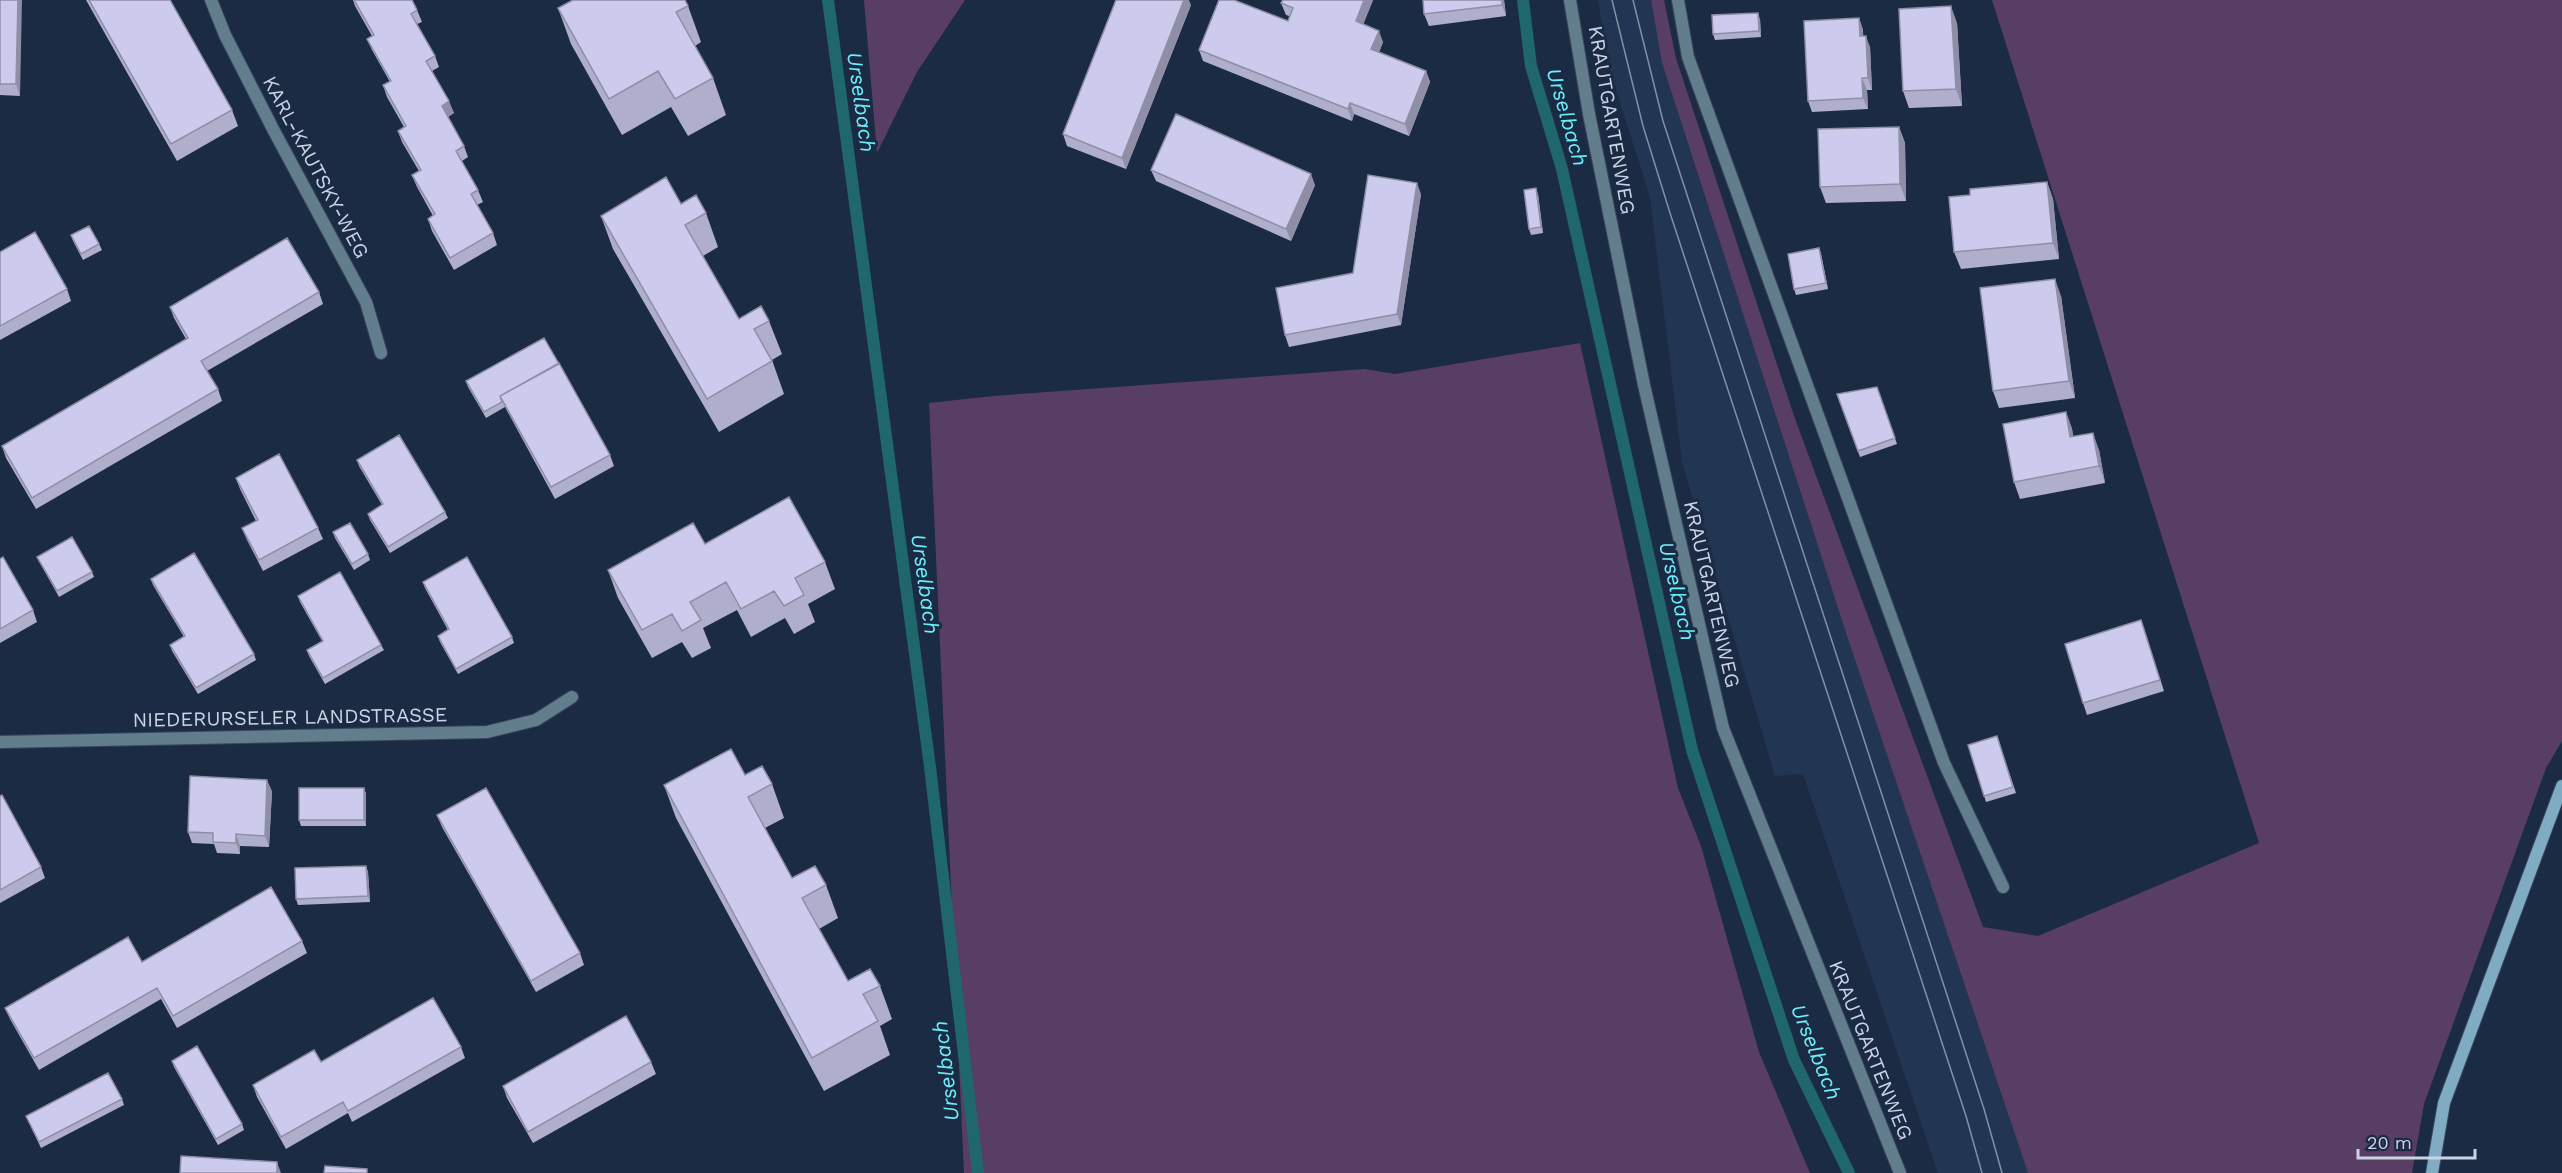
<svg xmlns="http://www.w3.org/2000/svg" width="2562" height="1173" font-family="'Work Sans',sans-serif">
  <rect width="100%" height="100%" fill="#1c2b44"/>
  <path fill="#223553" d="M1598 0H1651L1662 63 1848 639 2028 1173H1938L1803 774 1775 776 1682 462 1650 197 1609 68Z"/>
  <path fill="#583d65" d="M864 0H965L917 72 877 153Z
    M1651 0H1664L1676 58 1794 416 1983 927 2038 936 2259 843 1992 0H2562V741L2546 768 2424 1104 2412 1173H2028L1848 639 1662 63Z
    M1580 343 1678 788 1701 846 1759 1052 1810 1173H964L929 403 993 396 1365 369 1395 374Z"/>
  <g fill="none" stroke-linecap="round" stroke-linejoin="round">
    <path stroke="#20676d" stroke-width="12" d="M828 0 930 767 978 1173
      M1523 0 1531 66 1562 169 1692 750 1794 1060 1849 1173"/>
    <defs>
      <path id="minor" d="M211 0 225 35 274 131 366 302 381 353
        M1570 0 1589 114 1644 385 1723 728 1900 1173
        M1678 0 1688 57 1944 763 2003 887
        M0 742 487 732 536 720 572 697"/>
      <path id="secondary" d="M2432 1173 2444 1103 2562 786"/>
    </defs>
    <use href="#minor" stroke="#38465e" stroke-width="14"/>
    <use href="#secondary" stroke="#38465e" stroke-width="14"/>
    <use href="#minor" stroke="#627d8c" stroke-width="12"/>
    <use href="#secondary" stroke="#7facc3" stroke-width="12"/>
    <path stroke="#8490a4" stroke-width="1.5" d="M1612 0 1643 126 1670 213 1966 1116 1982 1173
      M1633 0 1663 121 1984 1109 2002 1173"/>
  </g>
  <path fill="#afafcd" d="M0 0 20 96 0 95Z
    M86 0H170L232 110 238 126 177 161Z
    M353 0H412L417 10 422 22 417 24 435 56 439 67 432 71 454 113 448 117 464 146 468 157 462 161 478 190 483 202 477 205 493 233 497 245 454 270 432 231 428 219 433 216 417 187 412 175 419 171 402 142 398 131 404 127 387 97 383 85 390 82 372 50 367 39 372 36 355 6Z
    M1283 0H1373L1363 24 1383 42 1379 52 1426 71 1430 82 1409 136 1354 114 1352 121 1203 61 1199 50 1288 21 1289 16 1286 15 1281 3Z
    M1423 0H1504L1506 16 1429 26 1424 14Z
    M1191 5 1126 169 1067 146 1063 134Z
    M688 6 701 42 695 46 713 78 726 115 688 136 671 107 622 135 571 44 558 8Z
    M1859 18 1863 30V36L1870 47 1872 90H1867L1868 109 1812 112 1808 101Z
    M1760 19 1761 37 1715 40 1713 34Z
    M1957 23 1962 106 1909 108 1903 91Z
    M1899 127 1905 143 1906 201 1826 203 1820 187Z
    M1151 170 1315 185 1291 241 1156 181Z
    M2047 182 2053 199 2059 259 1961 269 1954 252 1970 195Z
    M1421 194 1401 325 1289 347 1285 335 1353 273Z
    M1538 194 1543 233 1531 235 1529 229Z
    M681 204 706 213 718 247 703 256 739 319 769 321 782 354 772 360 784 394 719 432 613 249 601 216Z
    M71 235 99 244 102 250 83 260 73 241Z
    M1819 248 1821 254 1828 289 1796 295 1794 289Z
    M0 252 67 289 71 301 0 340Z
    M319 292 323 304 207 371 218 389 222 401 36 509 6 458 2 446 186 339 174 318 170 307Z
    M2061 296 2075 398 1999 408 1993 391Z
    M466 381 610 455 614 466 555 499 505 407 486 418 468 387Z
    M1877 387 1897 444 1860 457 1837 394Z
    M2066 412 2072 429 2073 437 2099 450 2105 483 2020 499 2014 482Z
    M357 460 445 512 448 518 390 553 370 520 368 514 382 505 359 466Z
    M236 478 318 528 323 539 263 571 247 540 242 528 256 521 240 489Z
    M333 532 368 554 370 560 354 570 335 538Z
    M705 544 825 562 835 589 808 604 815 622 794 634 785 618 751 637 737 610 703 628 711 648 692 658 682 642 652 658 618 598 608 570Z
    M37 557 92 572 94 577 59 597 40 563Z
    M0 559 33 610 37 622 0 643Z
    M151 579 254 654 256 660 198 694 172 651 170 645 184 637 153 585Z
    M423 582 512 637 514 643 458 674 440 642 438 636 448 630 425 588Z
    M298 596 381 645 384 650 325 684 309 656 307 650 322 641 300 602Z
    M2145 632 2164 691 2087 715 2083 703Z
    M1997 736 2016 793 1986 802 1968 745Z
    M745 775 772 784 784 818 765 828 792 878 826 885 838 918 819 929 848 981 880 986 892 1019 880 1026 890 1055 824 1091 676 818 664 785Z
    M364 788 366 794V826H301L299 820Z
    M272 791 269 847 240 846V854L217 853 214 844 192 843 188 832Z
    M0 796 41 867 45 878 0 903Z
    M437 815 580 953 584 965 536 992 442 827Z
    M366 866 368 872 370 902 298 905 296 899Z
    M302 941 307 953 177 1028 161 999 39 1070 10 1019 5 1008 142 962Z
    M461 1047 465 1058 352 1122 348 1113 286 1149 257 1097 253 1085 321 1062Z
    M172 1061 242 1124 244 1130 218 1145 174 1067Z
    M651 1062 656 1074 533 1143 507 1098 503 1086Z
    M122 1099 124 1105 41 1148 26 1116Z"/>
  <path fill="#8f8ea7" d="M18 0H22L20 96 16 84Z
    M1184 0H1189L1191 5 1126 169 1122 158Z
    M1364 0H1373L1360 33 1356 21Z
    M1502 0H1504L1506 16 1502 5Z
    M1951 6 1957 23 1962 106 1956 89Z
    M1758 13 1760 19 1761 37 1759 31Z
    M1859 18 1863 30 1864 48 1860 36Z
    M1379 31 1383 42 1376 61 1371 49Z
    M1866 36 1870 47 1872 90 1868 78Z
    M1426 71 1430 82 1409 136 1405 124Z
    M1862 78 1867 90 1868 109 1863 98Z
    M449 101 454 113 446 118 442 106Z
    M1350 103 1354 114 1352 121 1348 109Z
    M1899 127 1905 143 1906 201 1900 184Z
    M1311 174 1315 185 1291 241 1286 229Z
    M2047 182 2053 199 2059 259 2053 243Z
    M1417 183 1421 194 1401 325 1397 314Z
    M1536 188 1538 194 1543 233 1541 227Z
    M1819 248 1821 254 1828 289 1826 283Z
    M2055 279 2061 296 2075 398 2069 381Z
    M2066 412 2072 429 2077 454 2070 437Z
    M2093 433 2099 450 2105 483 2099 466Z
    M267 780 272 791 269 847 265 836Z
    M364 788 366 794V826L364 820Z
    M236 834 240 846V854L236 843Z
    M366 866 368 872 370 902 368 896Z
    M277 1162 281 1173H277Z"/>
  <path fill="#cccbee" stroke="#8f8ea7" stroke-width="1.5" d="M0 0H18L16 84H0Z
    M89 0H170L232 110 171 144Z
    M354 0H412L417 10 411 14 435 56 426 61 449 101 442 106 464 146 456 151 478 190 471 194 493 233 450 258 428 219 435 214 412 175 421 170 398 131 406 126 383 85 391 81 367 39 374 35Z
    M573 0H685L688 6 676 12 713 78 675 99 658 71 609 99 558 8Z
    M1116 0H1184L1122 158 1063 134Z
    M1219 0H1234L1288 21 1293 8 1281 3 1283 0H1364L1356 21 1379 31 1371 49 1426 71 1405 124 1350 103 1348 109 1199 50Z
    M1423 0H1502V5L1424 14Z
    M1951 6 1956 89 1903 91 1899 9Z
    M1758 13 1759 31 1713 34 1712 15Z
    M1859 18 1860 36H1866L1868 78H1862L1863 98 1808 101 1804 21Z
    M1176 114 1311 174 1286 229 1151 170Z
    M1899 127 1900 184 1820 187 1818 129Z
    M1368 175 1417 183 1397 314 1285 335 1276 288 1353 273Z
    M666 177 681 204 696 195 706 213 685 225 739 319 761 306 769 321 754 329 772 361 707 399 601 216Z
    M2047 182 2053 243 1954 252 1949 197 1970 195V189Z
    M1536 188 1541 227 1529 229 1524 190Z
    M89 226 99 244 81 254 71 235Z
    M35 232 67 289 0 326V252Z
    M287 238 319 292 201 361 218 389 32 498 2 446 188 338 170 307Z
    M1819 248 1826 283 1794 289 1788 254Z
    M2055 279 2069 381 1993 391 1980 288Z
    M544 338 559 364 500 396 502 402 484 412 466 381Z
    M559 363 610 455 551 487 500 396Z
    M1877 387 1895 438 1858 451 1837 394Z
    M2066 412 2070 437 2093 433 2099 466 2014 482 2003 424Z
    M399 435 445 512 388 547 368 514 383 504 357 460Z
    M279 454 318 528 259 560 242 528 258 520 236 478Z
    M789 497 825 562 795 578 804 595 784 606 774 591 741 609 726 582 690 602 701 620 682 631 672 614 642 630 608 570 693 523 705 544Z
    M350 523 368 554 352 564 333 532Z
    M72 537 92 572 57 591 37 557Z
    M194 553 254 654 196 688 170 645 185 636 151 579Z
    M3 557 33 610 0 629V559Z
    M467 557 512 637 456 669 438 636 449 629 423 582Z
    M340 572 381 645 323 678 307 650 323 641 298 596Z
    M2141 620 2160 680 2083 703 2065 644Z
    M1997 736 2013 787 1984 796 1968 745Z
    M731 749 745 775 762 766 772 784 748 797 792 878 815 866 826 885 802 898 848 981 870 969 880 986 863 994 878 1021 812 1058 664 785Z
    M190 776 267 780 265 836 236 834V843L213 842V833L188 832Z
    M299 788H364V820H299Z
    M486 788 580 953 531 981 437 815Z
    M2 795 41 867 0 890V796Z
    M366 866 368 896 296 899 295 868Z
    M271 887 302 941 173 1016 157 988 34 1058 5 1008 128 937 142 962Z
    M433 998 461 1047 348 1111 343 1102 281 1137 253 1085 314 1050 321 1062Z
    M626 1016 651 1062 528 1132 503 1086Z
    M197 1046 242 1124 216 1139 172 1061Z
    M108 1073 122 1099 39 1142 26 1116Z
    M181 1156 277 1162V1173H180Z
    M325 1166 367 1169V1173H324Z"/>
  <g text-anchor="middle" stroke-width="6" stroke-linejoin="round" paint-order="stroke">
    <g font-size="20" fill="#cad4e4" stroke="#1c2b44">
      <text transform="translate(1612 120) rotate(80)" y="7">KRAUTGARTENWEG</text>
      <text transform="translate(316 167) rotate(62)" y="7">KARL-KAUTSKY-WEG</text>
      <text transform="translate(1712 594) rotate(77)" y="7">KRAUTGARTENWEG</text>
      <text transform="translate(290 717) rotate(-1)" y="7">NIEDERURSELER LANDSTRASSE</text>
      <text transform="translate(1871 1050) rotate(68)" y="7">KRAUTGARTENWEG</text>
    </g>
    <g font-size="21" font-style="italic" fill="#6ceffc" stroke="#1c2b44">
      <text transform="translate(861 102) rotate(82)" y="7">Urselbach</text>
      <text transform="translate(1567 117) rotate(74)" y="7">Urselbach</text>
      <text transform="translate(925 584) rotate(82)" y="7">Urselbach</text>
      <text transform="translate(1677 591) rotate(77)" y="7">Urselbach</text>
      <text transform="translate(1816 1052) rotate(68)" y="7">Urselbach</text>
      <text transform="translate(946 1071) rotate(-97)" y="7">Urselbach</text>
    </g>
  </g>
  <path d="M2358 1149v9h117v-9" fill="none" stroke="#cad4e4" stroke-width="3"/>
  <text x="2367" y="1149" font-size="18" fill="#cad4e4" stroke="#1c2b44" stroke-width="4.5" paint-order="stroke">20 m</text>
</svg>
